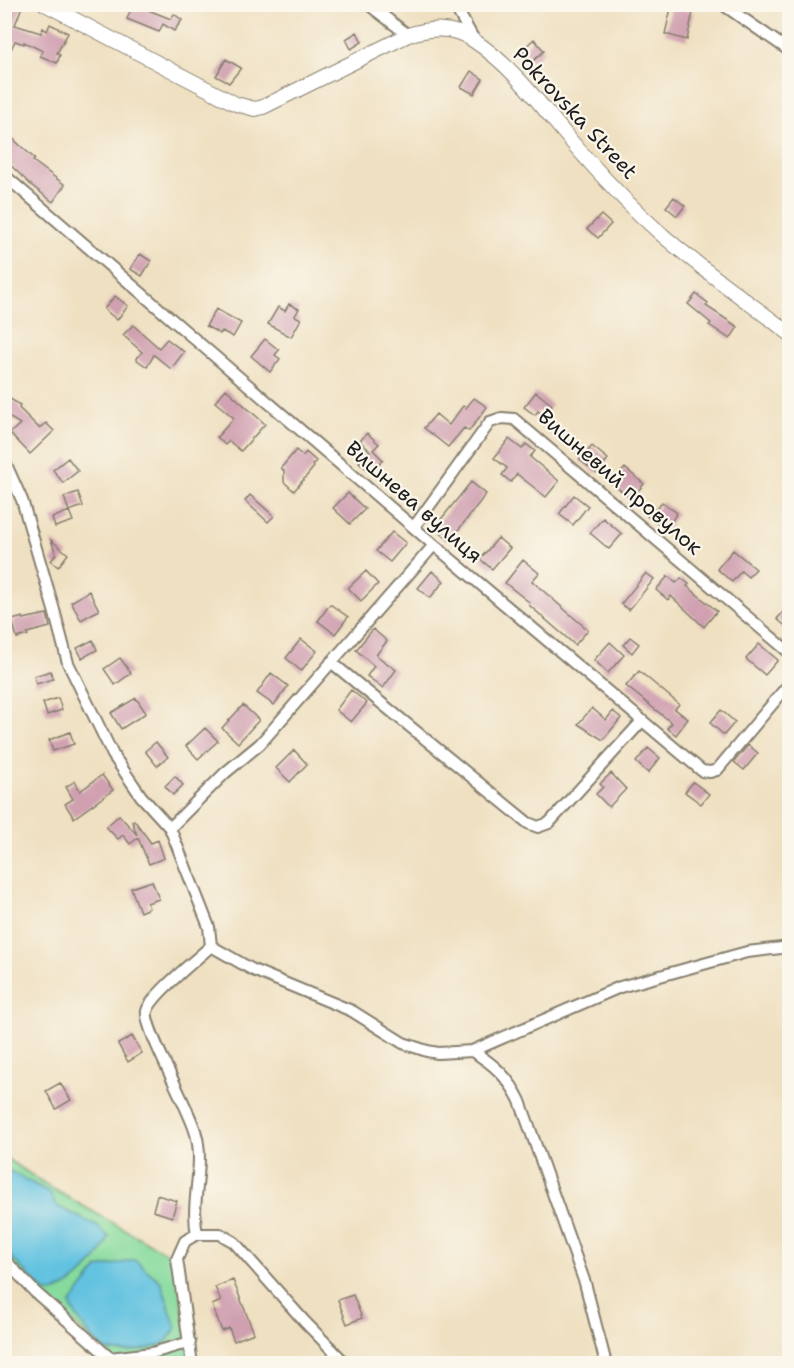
<svg xmlns="http://www.w3.org/2000/svg" width="794" height="1368" font-family="'Shantell Sans',sans-serif">
  <rect width="100%" height="100%" fill="#fbf7ec"/>
  <filter id="ink" filterUnits="userSpaceOnUse"><feTurbulence type="fractalNoise" baseFrequency=".0167" numOctaves="2"/><feDisplacementMap in="SourceGraphic" scale="12" xChannelSelector="R" yChannelSelector="G"/><feConvolveMatrix kernelMatrix="1 2 1 2 8 2 1 2 1" color-interpolation-filters="sRGB"/></filter>
  <filter id="wash" filterUnits="userSpaceOnUse"><feTurbulence type="fractalNoise" baseFrequency=".008" numOctaves="4" result="noise"/><feDisplacementMap in="SourceGraphic" scale="24" xChannelSelector="R" yChannelSelector="G"/><feGaussianBlur stdDeviation="1.35" result="paint"/><feColorMatrix in="noise" values="0 0 0 0 0 0 0 0 0 0 0 0 0 0 0 0 0 1.4 0 .05"/><feComposite in="paint" operator="in"/></filter>
  <g filter="url(#wash)">
    <rect width="100%" height="100%" fill="#efe0c1"/>
    <path fill="#85da9c" stroke="#507b5c" stroke-width="1.5" d="M4 1153 10 1161 53 1189 177 1259 192 1363H112L110 1358 5 1259Z"/>
    <path fill="#62c2e0" stroke="#3f6f7e" stroke-width="1.5" d="M4 1168 49 1192 57 1206 97 1226 109 1237C101 1258 69 1295 45 1292L5 1251Z
      M135 1260 161 1282 176 1328C173 1332 169 1340 164 1343 152 1350 116 1356 104 1349 92 1340 76 1318 70 1304L98 1268Z"/>
    <g id="blocks">
      <path fill="#d0a0b1" d="M4 4H23L15 25 41 33 43 28 47 31 50 24 68 33 57 53 60 55 57 63 40 56 43 51 24 42V44L15 41 4 64Z
        M133 4 171 19 174 14 182 20 174 31 163 24 159 32 127 19Z
        M672 4H688L686 11 693 12 687 40 665 34Z
        M357 32 362 42 351 49 346 39Z
        M534 39 544 51 532 62 522 50Z
        M226 59 241 68 229 83 216 76Z
        M471 71 483 79 474 94 461 87Z
        M12 138 35 159 33 161 65 185 53 202 31 185 4 159V147Z
        M674 197 685 206 677 216 666 207Z
        M601 215 611 224 598 238 587 229Z
        M140 254 151 261 142 276 130 269Z
        M696 294 708 303 706 306 738 327 730 339 709 325 711 323 688 304Z
        M115 296 128 306 117 320 104 309Z
        M289 304 299 309 295 316 301 319 291 337 268 324 278 307 285 311Z
        M216 309 241 323 233 337 222 331 220 334 206 326Z
        M133 325 159 348 167 339 184 352 171 369 154 355 147 367 136 359 142 352 123 335Z
        M265 339 279 350 275 355 280 359 270 372 251 356Z
        M226 389 265 424 241 451 229 441 225 445 217 437 234 418 215 402Z
        M536 392 552 405 544 415 538 411 535 415 524 407Z
        M4 395 20 405 19 408 39 428 46 423 54 431 30 454 10 433 20 424 4 414Z
        M474 398 487 407 469 431 464 428 448 447 424 428 436 414 449 425 463 406 466 408Z
        M367 433 379 444 373 450 383 460 370 472 359 462 370 451 360 441Z
        M509 439 522 449 526 444 535 451 530 457 559 481 546 497 517 474 511 482 502 475 507 468 494 458Z
        M592 446 608 459 596 473 580 460Z
        M296 450 303 456 306 452 316 461 312 465 314 467 294 491 284 482V471L281 468Z
        M68 458 78 471 63 483 53 470Z
        M625 468 644 484 631 499 612 483Z
        M471 482 486 494 450 541 434 528Z
        M78 492 83 506 69 511 64 497Z
        M348 493 365 509 350 524 333 508Z
        M250 495 274 516 268 522 245 501Z
        M574 495 588 506 573 525 559 514Z
        M662 502 677 513 666 530 647 516 653 508 656 510Z
        M69 511 73 521 55 527 52 518Z
        M603 518 622 534 609 549 590 533Z
        M392 532 406 543 390 562 376 551Z
        M498 538 510 548 492 569 480 559Z
        M51 540 68 554 58 567 51 561 56 554Z
        M733 550 756 569 748 577 741 571 732 582 717 569Z
        M523 560 539 573 532 581 588 630 575 645 529 605 530 603 505 583Z
        M366 571 378 584 361 601 348 588Z
        M432 571 444 581 430 598 418 588Z
        M646 573 654 579 629 610 621 604Z
        M668 576 676 583 681 578 689 584 687 586 717 611 704 627 671 596 668 600 656 590Z
        M89 591 99 610 81 620 71 602Z
        M330 604 348 617 335 634 318 621Z
        M789 605V629L777 619Z
        M47 614 50 627 27 633 28 635 17 638 12 620 23 617V619Z
        M373 629 387 641 376 655 396 670 383 688 367 676 374 666 356 650Z
        M630 637 639 644 632 653 623 645Z
        M301 639 317 651 301 671 286 658Z
        M93 640 97 650 82 658 77 648Z
        M610 642 624 655 608 673 594 660Z
        M759 644 778 660 765 675 746 659Z
        M120 658 131 673 115 685 104 669Z
        M51 671 53 679 36 684 34 676Z
        M639 671 679 704 675 709 688 719 676 735 667 728 672 723 626 686Z
        M271 673 288 686 274 705 257 693Z
        M351 690 367 703 351 722 336 710Z
        M58 698 62 710 47 715 43 703Z
        M136 698 146 713 121 729 111 713Z
        M243 705 259 720 238 743 222 728Z
        M592 708 606 720 613 711 621 718 603 740 578 724Z
        M721 710 735 722 724 735 710 723Z
        M205 728 218 741 198 759 186 746Z
        M70 732 74 744 53 751 49 740Z
        M156 742 168 757 157 766 145 751Z
        M748 745 758 753 744 770 734 762Z
        M648 748 660 758 648 773 636 762Z
        M294 750 307 764 290 782 276 768Z
        M611 773 626 789 609 807 596 794 603 787 600 784Z
        M102 775 113 790 74 818 65 804 73 799 66 787 75 781 80 791Z
        M175 776 183 785 173 795 165 786Z
        M693 782 709 794 701 804 685 792Z
        M119 815 137 835 132 821 134 820 151 843 158 840 164 858 149 864 138 838 130 844 123 835 118 839 106 827Z
        M152 881 159 899 147 903 149 908 140 912 131 888Z
        M132 1036 142 1053 128 1062 118 1044Z
        M60 1083 71 1100 56 1109 46 1091Z
        M157 1195 177 1201 172 1217 153 1211Z
        M233 1280 254 1333 234 1341 229 1328 222 1331 212 1305 221 1301 215 1287Z
        M353 1295 362 1318 347 1324 338 1300Z"/>
    </g>
  </g>
  <g filter="url(#ink)">
    <use href="#blocks" fill-opacity="0" stroke="#867e6e" stroke-width="1.5"/>
    <g fill="none" stroke-linecap="round" stroke-linejoin="round">
      <defs>
        <path id="minor" d="M368 4 408 35
          M454 4 474 40
          M722 4 790 51
          M4 175 434 545 702 771 710 772 717 770 790 683
          M4 460 22 500 54 610 68 663 113 755 141 796 170 828 209 927 211 946 253 970 352 1011 403 1043 427 1051 438 1053 472 1051 620 987 747 952 790 947
          M414 527 490 422 502 418 514 419 790 653
          M331 662 528 823 538 827 549 823 642 721
          M170 828 225 773 260 744 434 545
          M472 1051C494 1064 509 1078 520 1101L585 1283 606 1364
          M197 1234H220L234 1242 304 1321 346 1364
          M4 1259 35 1292 110 1358 152 1353 190 1342
          M192 1364 177 1259 185 1241 197 1234C190 1201 205 1166 196 1134 190 1109 143 1028 147 1011 151 995 197 959 211 946"/>
        <path id="tertiary" d="M45 4 236 104 255 109 263 107 408 35C430 28 452 26 473 40 519 70 549 118 586 158 609 184 634 210 660 233 701 269 747 301 790 334"/>
      </defs>
      <use href="#minor" stroke="#867e6e" stroke-width="14"/>
      <use href="#tertiary" stroke="#867e6e" stroke-width="16"/>
      <use href="#minor" stroke="#fff" stroke-width="10"/>
      <use href="#tertiary" stroke="#fff" stroke-width="14"/>
    </g>
  </g>
  <g text-anchor="middle" stroke-width="4.5" stroke-linejoin="round" paint-order="stroke">
    <g font-size="21" fill="#1c1c1c" stroke="#fbf7ec">
      <text transform="translate(575 113) rotate(47)" y="7">Pokrovska Street</text>
      <text transform="translate(620 482) rotate(41)" y="7">Вишневий провулок</text>
      <text transform="translate(414 502) rotate(41)" y="7">Вишнева вулиця</text>
    </g>
  </g>
  <rect width="794" height="1368" fill="none" stroke="#fbf7ec" stroke-width="24"/>
</svg>
